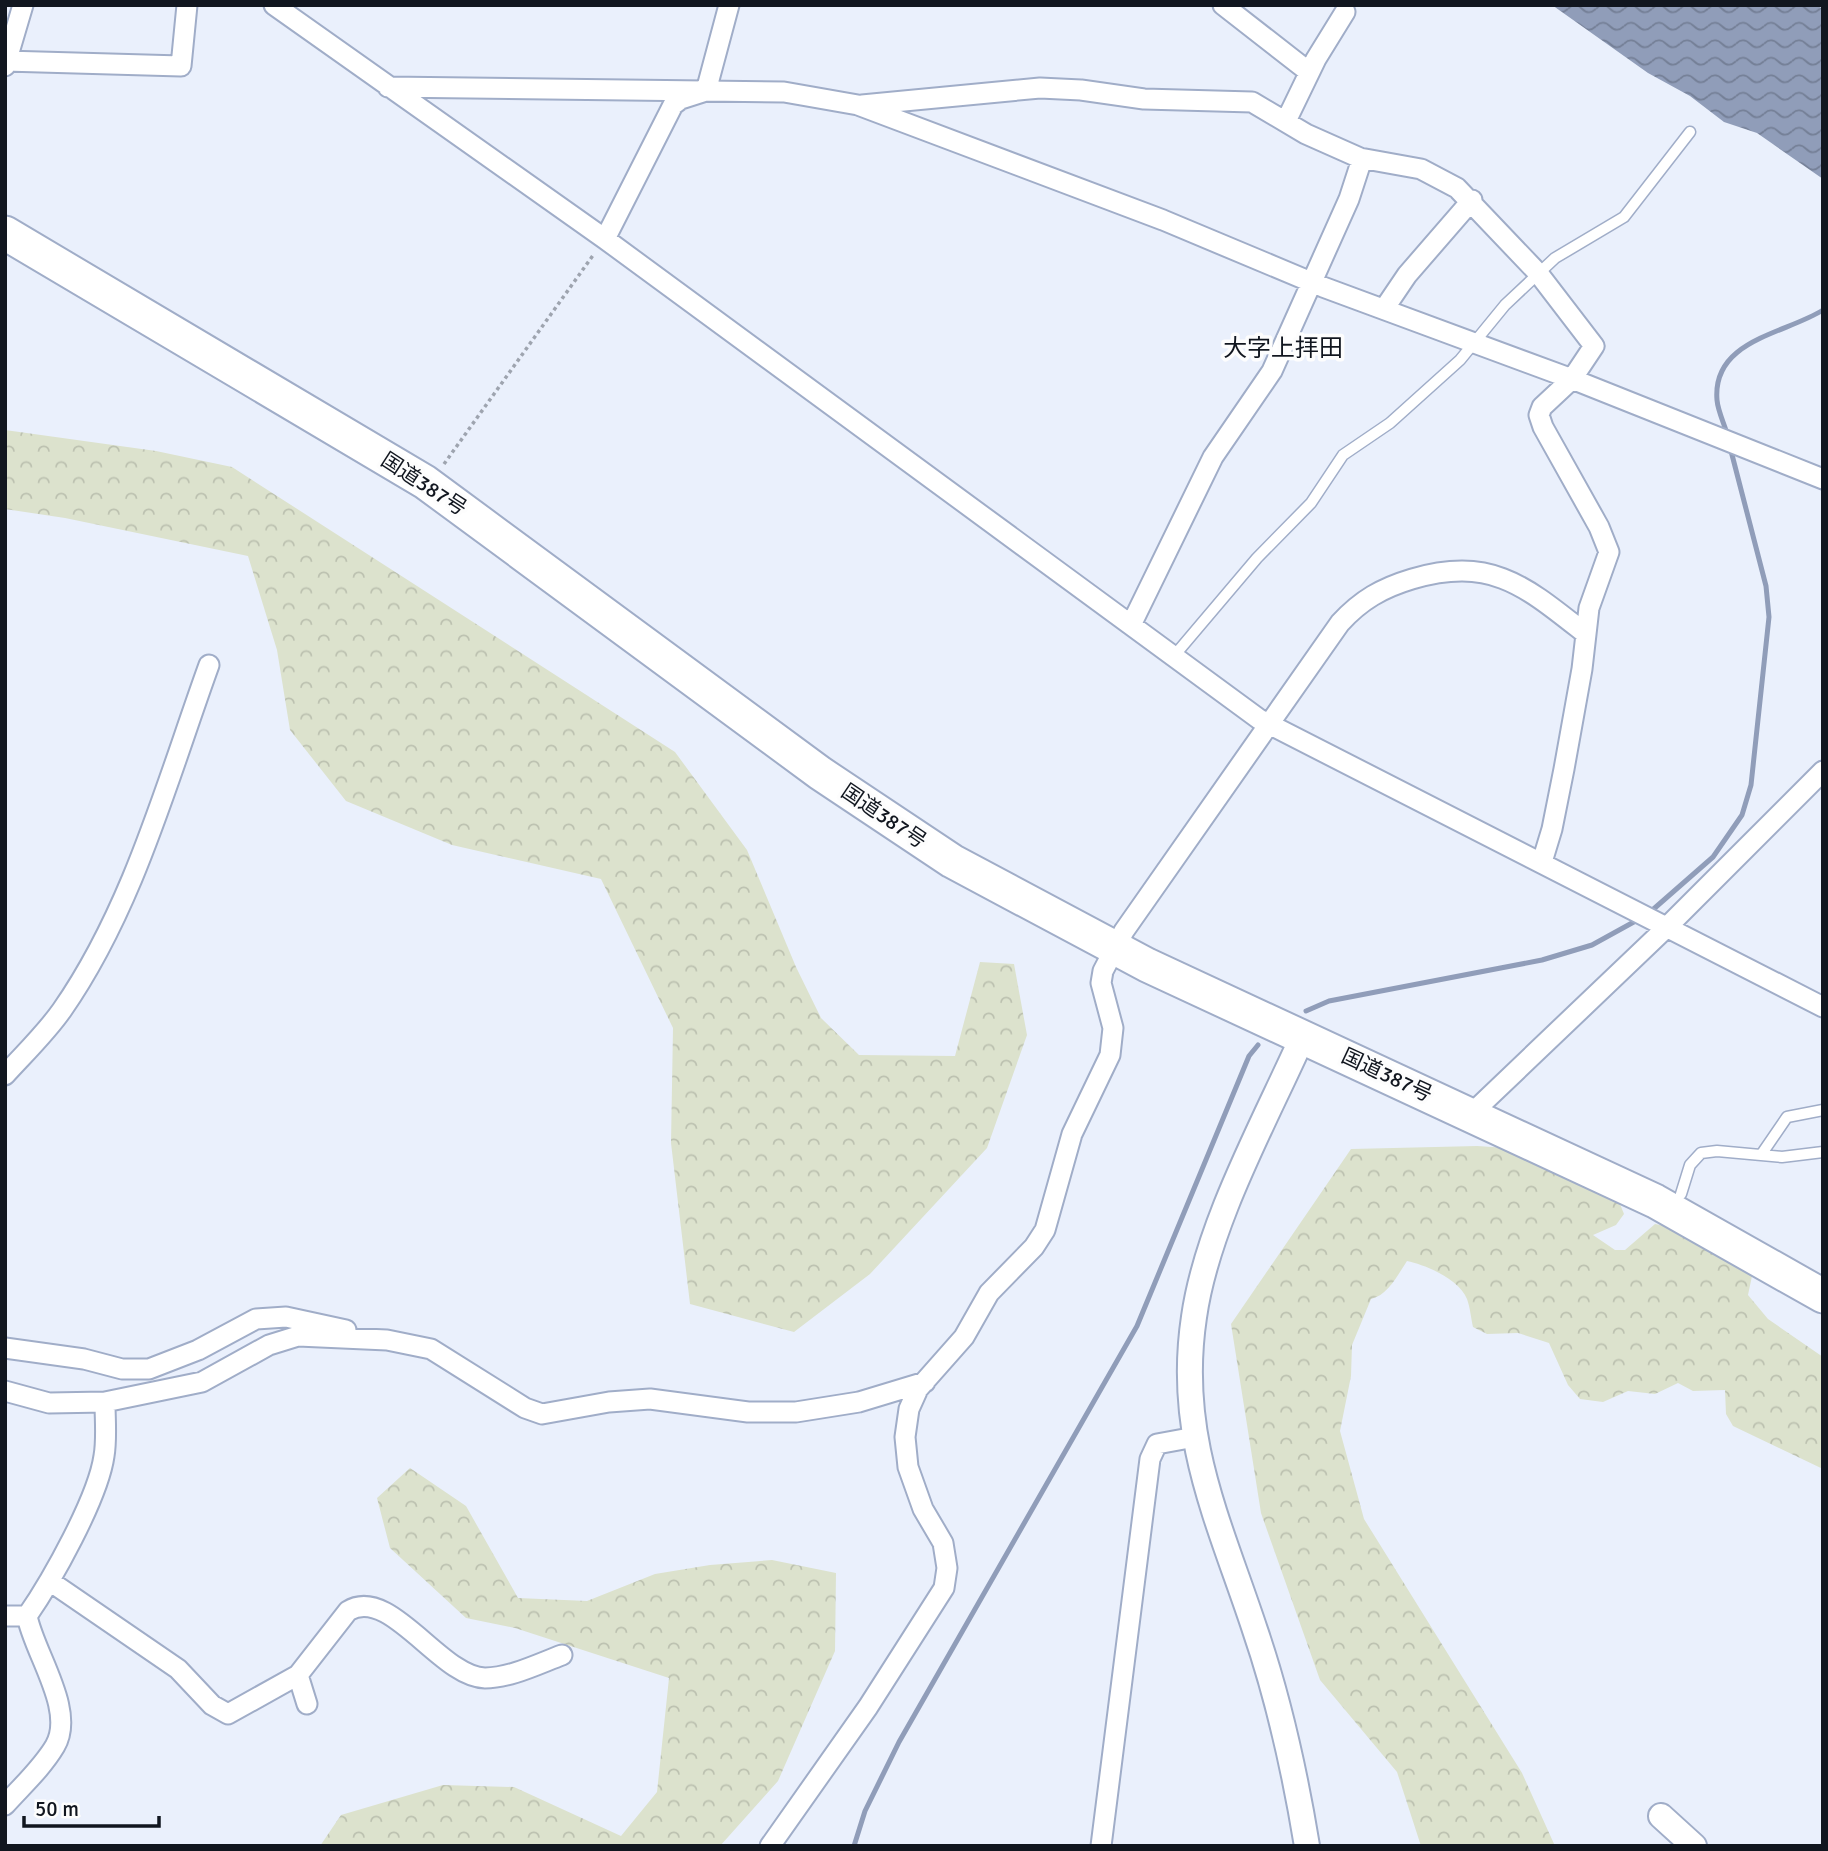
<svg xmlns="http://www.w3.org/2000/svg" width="1828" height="1851" font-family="Signika,'Noto Sans JP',sans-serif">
  <defs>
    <pattern id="forest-crowns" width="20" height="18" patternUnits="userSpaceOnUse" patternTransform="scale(1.75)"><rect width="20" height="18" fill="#dce2cd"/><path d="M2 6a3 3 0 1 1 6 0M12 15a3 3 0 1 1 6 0" fill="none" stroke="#bcc1b0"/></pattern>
    <pattern id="water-waves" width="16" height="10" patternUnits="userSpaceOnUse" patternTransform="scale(1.75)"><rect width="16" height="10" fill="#909db9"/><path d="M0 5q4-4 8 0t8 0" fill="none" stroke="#747f96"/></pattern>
  </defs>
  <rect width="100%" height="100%" fill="#eaf0fc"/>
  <path fill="url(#forest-crowns)" d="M5 430 156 451 232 467 675 752 747 850 796 967 821 1018 859 1055 955 1056 980 962 1014 964 1027 1035 987 1148 870 1274 794 1332 690 1304 671 1143 673 1028 601 879 452 845 346 801 290 730 277 650 248 556 65 518 5 509Z
    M1477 1146 1536 1150 1618 1199 1624 1214 1616 1225 1593 1235 1615 1250H1625L1655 1224 1671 1227 1748 1271 1752 1276 1748 1295 1768 1319 1823 1357V1469L1733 1426 1726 1414 1725 1390 1693 1391 1678 1383 1655 1394 1628 1391 1603 1402 1580 1399 1568 1385 1549 1343 1518 1333 1487 1334 1473 1327C1471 1318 1470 1307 1467 1299 1459 1279 1426 1265 1407 1261 1397 1276 1388 1295 1371 1299L1352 1345 1351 1376 1340 1431 1364 1519 1522 1773 1555 1846H1421L1397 1772 1320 1680 1261 1513 1231 1324 1351 1149Z
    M410 1468 466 1506 518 1598 587 1601 655 1574 710 1565 772 1560 836 1573 835 1651 778 1781 720 1846H320L341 1815 443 1785 514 1787 621 1836 657 1792 669 1678 515 1628 466 1618 390 1548 377 1498Z"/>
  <path fill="url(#water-waves)" d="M1552 5H1816L1823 9V179L1757 133 1724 122 1690 96 1648 73Z"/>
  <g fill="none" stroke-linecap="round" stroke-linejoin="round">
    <path stroke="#909db9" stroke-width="5" d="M1728 437C1725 425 1718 412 1717 400 1712 340 1785 334 1823 310
      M1649 913 1713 857 1742 815 1751 785 1769 617 1766 586 1730 447
      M1306 1011 1329 1001 1542 960 1592 945 1641 918
      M854 1846 865 1811 899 1742 1137 1326 1249 1056 1258 1045"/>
    <defs>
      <path id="service" d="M1174 656 1257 558 1311 503 1343 455 1390 423 1460 360 1505 305 1555 258 1624 217 1690 132
        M1761 1155 1787 1117 1823 1110
        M1681 1194 1690 1165 1701 1153 1717 1151 1782 1157 1823 1152"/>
      <path id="minor" d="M274 5 605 239 1259 719 1823 1007
        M1223 5 1309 72
        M5 61 181 66 187 5
        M5 66 23 5
        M388 87 784 92 858 105 1163 220 1323 287 1572 379 1823 479
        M862 105 1040 88 1081 90 1144 99 1252 102 1306 134 1360 158 1421 169 1457 188 1538 273 1594 346 1572 379 1542 407 1539 415 1543 427 1599 527 1609 552 1589 608 1582 669 1564 769 1552 829 1542 862
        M1286 121 1316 59 1345 12
        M605 239 673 105 681 99 706 91 729 5
        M1384 309 1407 275 1472 200
        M1131 625 1213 457 1272 371 1349 199 1362 159
        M5 1075C24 1054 46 1033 62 1010 133 908 167 781 209 665
        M1471 1114 1667 927 1823 771
        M5 1348 84 1359 122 1369H149L198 1350 256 1319 286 1317 346 1330
        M5 1391 49 1403 105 1402
        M51 1582 178 1669 212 1705 228 1714 298 1675 348 1611C390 1585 440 1677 485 1678 510 1678 538 1664 562 1655
        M5 1616H27
        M298 1675 307 1704
        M5 1805C22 1786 42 1768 55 1746 76 1710 34 1653 27 1616 52 1580 98 1498 104 1456 107 1439 105 1420 105 1402L202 1382 269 1345 298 1336 387 1340 431 1349 525 1408 542 1414 609 1402 650 1399 748 1412H796L859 1402 925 1382
        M770 1846 868 1707 944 1588 947 1568 943 1543 923 1509 908 1467 905 1437 909 1409 918 1389 964 1337 989 1293 1034 1247 1045 1230 1072 1134 1110 1055 1113 1028 1101 983 1103 971 1124 931 1340 623C1361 600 1382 588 1412 579 1492 556 1525 586 1586 634
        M1101 1846 1150 1459 1157 1444 1195 1437"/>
      <path id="tertiary" d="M1303 1036C1265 1121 1207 1225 1194 1317 1176 1436 1219 1521 1255 1630 1279 1700 1295 1773 1307 1846
        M1661 1816 1694 1846"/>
      <path id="trunk" d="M5 233 425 482 820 773 952 861 1147 965 1655 1201 1823 1296"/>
    </defs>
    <use href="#service" stroke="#a0adc8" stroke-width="13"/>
    <use href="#minor" stroke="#a0adc8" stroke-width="23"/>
    <use href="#tertiary" stroke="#a0adc8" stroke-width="28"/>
    <use href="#trunk" stroke="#a0adc8" stroke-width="37"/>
    <path stroke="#9ea4af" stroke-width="3.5" stroke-dasharray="3.5 3.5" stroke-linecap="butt" d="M444 464 594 254"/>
    <use href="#service" stroke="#fff" stroke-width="10"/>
    <use href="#minor" stroke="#fff" stroke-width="19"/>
    <use href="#tertiary" stroke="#fff" stroke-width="24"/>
    <use href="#trunk" stroke="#fff" stroke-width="33"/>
  </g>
  <g text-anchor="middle" stroke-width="7" stroke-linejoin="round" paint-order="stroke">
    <g font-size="21" fill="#11161f" stroke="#fdfdfd">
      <text transform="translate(424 484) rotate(33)" y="7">国道387号</text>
      <text transform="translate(884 816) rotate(34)" y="7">国道387号</text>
      <text transform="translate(1387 1075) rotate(25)" y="7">国道387号</text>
    </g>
    <g font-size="24" fill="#11161f" stroke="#fdfdfd">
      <text x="1283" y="356">大字上拝田</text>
    </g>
  </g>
  <rect width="1828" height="1851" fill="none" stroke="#11161f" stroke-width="14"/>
  <path d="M24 1816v10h135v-10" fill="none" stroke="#11161f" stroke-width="3.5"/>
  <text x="35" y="1816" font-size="21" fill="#11161f" stroke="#fdfdfd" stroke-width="5" paint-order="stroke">50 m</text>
</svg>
